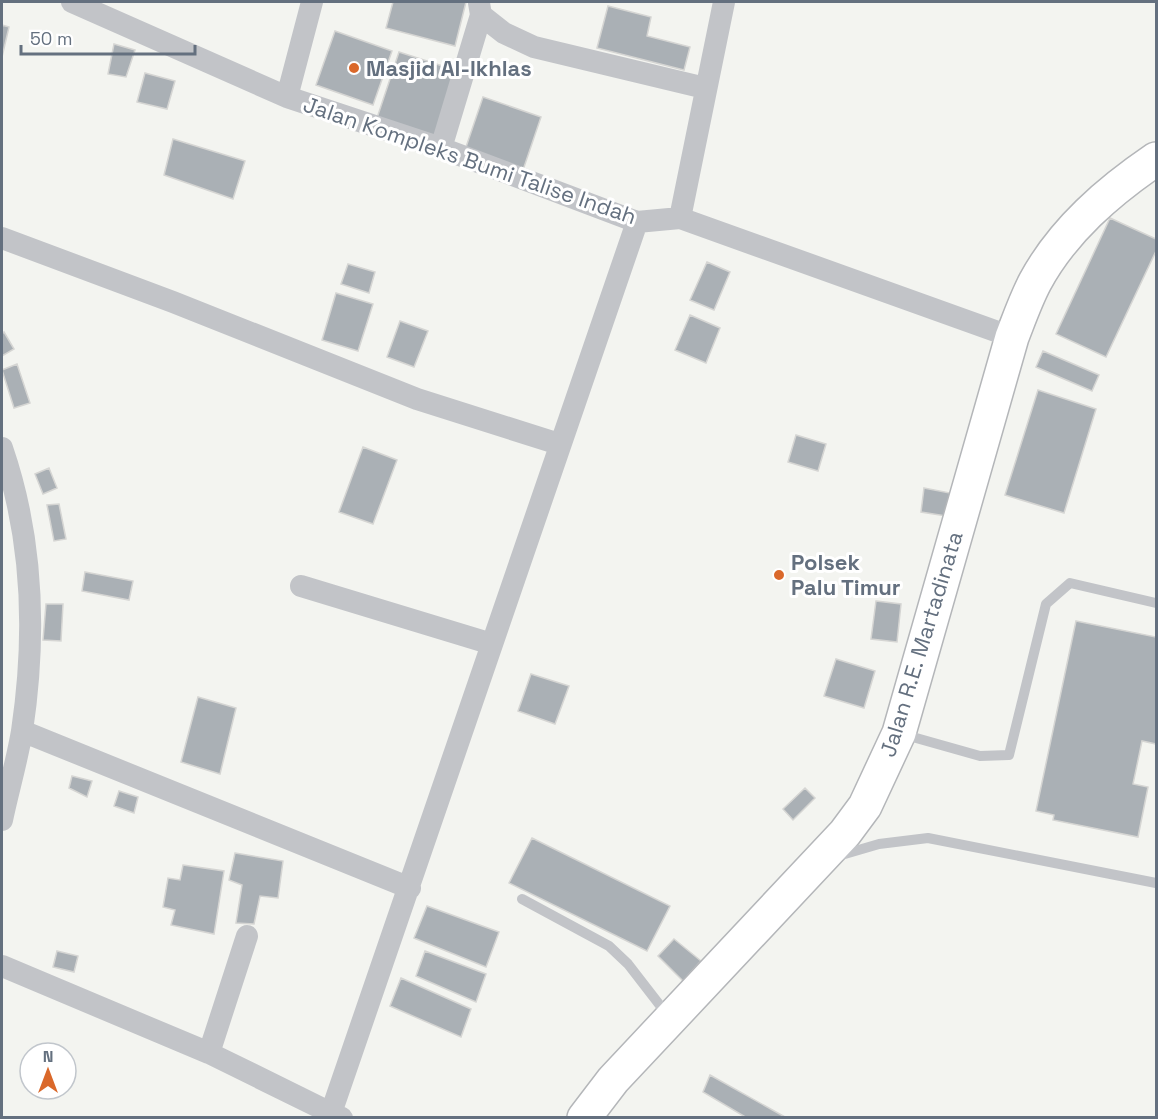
<svg xmlns="http://www.w3.org/2000/svg" width="1158" height="1119" font-family="'Space Grotesk',sans-serif">
  <rect width="100%" height="100%" fill="#f3f4f0"/>
  <path fill="#aab0b5" stroke="#d5d5d3" stroke-width="1.5" d="M393 2H466L455 46 386 28Z
    M608 6 651 17 647 36 690 47 684 70 597 48Z
    M2 25 9 27 2 57Z
    M335 31 392 51 373 105 316 85Z
    M114 44 135 50 126 77 108 74Z
    M399 52 458 71 437 137 377 118Z
    M145 73 175 81 167 109 137 102Z
    M483 97 541 117 523 170 465 150Z
    M173 139 245 161 233 199 164 175Z
    M1110 218 1156 239V251L1106 357 1056 334Z
    M707 262 730 272 714 310 690 300Z
    M348 264 375 272 369 293 341 284Z
    M336 293 373 304 358 351 322 340Z
    M690 315 720 328 706 363 675 350Z
    M400 321 428 331 414 367 387 357Z
    M4 332 14 349 2 356V334Z
    M1043 351 1099 375 1092 391 1036 367Z
    M17 364 30 403 14 408 2 370Z
    M1038 390 1096 409 1064 513 1005 495Z
    M796 435 826 444 818 471 788 462Z
    M363 447 397 460 373 524 339 512Z
    M49 468 57 488 43 494 35 474Z
    M924 488 950 493 946 516 921 512Z
    M59 504 66 539 54 541 47 505Z
    M85 572 133 581 129 600 82 591Z
    M876 601 901 604 897 642 871 639Z
    M46 604H63L61 641 43 640Z
    M1076 621 1156 637V744L1142 741 1133 784 1148 787 1138 837 1053 820 1054 815 1036 811Z
    M836 659 875 671 864 708 824 696Z
    M531 674 569 686 555 724 518 711Z
    M198 697 236 708 220 774 181 762Z
    M72 776 92 781 87 797 69 788Z
    M805 788 815 798 793 820 783 809Z
    M119 791 138 797 134 813 114 806Z
    M532 838 670 906 647 951 509 883Z
    M235 853 283 861 278 898 260 896 254 924 236 923 242 885 229 880Z
    M183 865 224 871 214 934 171 925 175 910 163 907 168 878 180 880Z
    M427 906 499 932 486 967 414 938Z
    M674 939 701 961 683 981 658 956Z
    M57 951 78 956 74 972 53 967Z
    M425 951 486 974 476 1002 416 976Z
    M401 978 471 1009 461 1037 390 1006Z
    M710 1075 785 1117V1118H747L703 1092Z"/>
  <g fill="none" stroke-linecap="round" stroke-linejoin="round">
    <defs>
      <path id="highway" d="M584 1118 613 1080 845 833 865 806 899 733 1012 337C1019 319 1026 299 1035 282 1063 230 1109 191 1156 159"/>
    </defs>
    <use href="#highway" stroke="#b4b6b9" stroke-width="36"/>
    <path stroke="#c2c4c8" stroke-width="10" d="M902 734 980 756 1009 755 1046 604 1070 583 1156 603
      M838 856 879 844 928 838 1156 883
      M522 899 609 946 628 964 669 1017"/>
    <path stroke="#c2c4c8" stroke-width="22" d="M72 2 287 97 441 148 637 222 680 218 1012 337
      M481 15 504 33 534 47 705 88
      M287 97 312 2
      M441 148 481 15 479 3
      M680 218 724 2
      M2 238 173 302 417 399 559 444
      M2 448C33 538 36 637 22 731 17 761 8 791 2 820
      M301 586 492 644
      M22 731 410 888
      M2 966 209 1053 331 1113
      M209 1053 247 936
      M342 1118 331 1113 637 222"/>
    <use href="#highway" stroke="#fff" stroke-width="33"/>
  </g>
  <g fill="#da682a" stroke="#fff" stroke-width="2">
    <circle cx="354" cy="68" r="6"/>
    <circle cx="779" cy="575" r="6"/>
  </g>
  <g text-anchor="middle" stroke-width="6" stroke-linejoin="round" paint-order="stroke">
    <g font-size="22" font-weight="bold" fill="#64707f" stroke="#fff" text-anchor="start">
      <text x="366" y="76">Masjid Al-Ikhlas</text>
      <text x="791" y="570">Polsek<tspan x="791" dy="25">Palu Timur</tspan></text>
    </g>
    <g font-size="22" fill="#64707f" stroke="#fff">
      <text transform="translate(470 160) rotate(19)" y="8">Jalan Kompleks Bumi Talise Indah</text>
      <text transform="translate(921 644) rotate(-73)" y="8">Jalan R.E. Martadinata</text>
    </g>
  </g>
  <rect width="1158" height="1119" fill="none" stroke="#64707f" stroke-width="6"/>
  <g transform="translate(48 1071)"><circle r="28" fill="#ffffff" stroke="#c1c6cc" stroke-width="1.5"/>
  <path d="M0-4.5L10 22L0 15L-10 22Z" fill="#da682a"/>
  <text y="-9" font-size="16" font-weight="bold" text-anchor="middle" fill="#64707f">N</text>
  </g>
  <path d="M21 45v9h174v-9" fill="none" stroke="#64707f" stroke-width="3"/>
  <text x="30" y="45" font-size="18" fill="#64707f" stroke="#ffffff" stroke-width="4.5" paint-order="stroke">50 m</text>
</svg>
